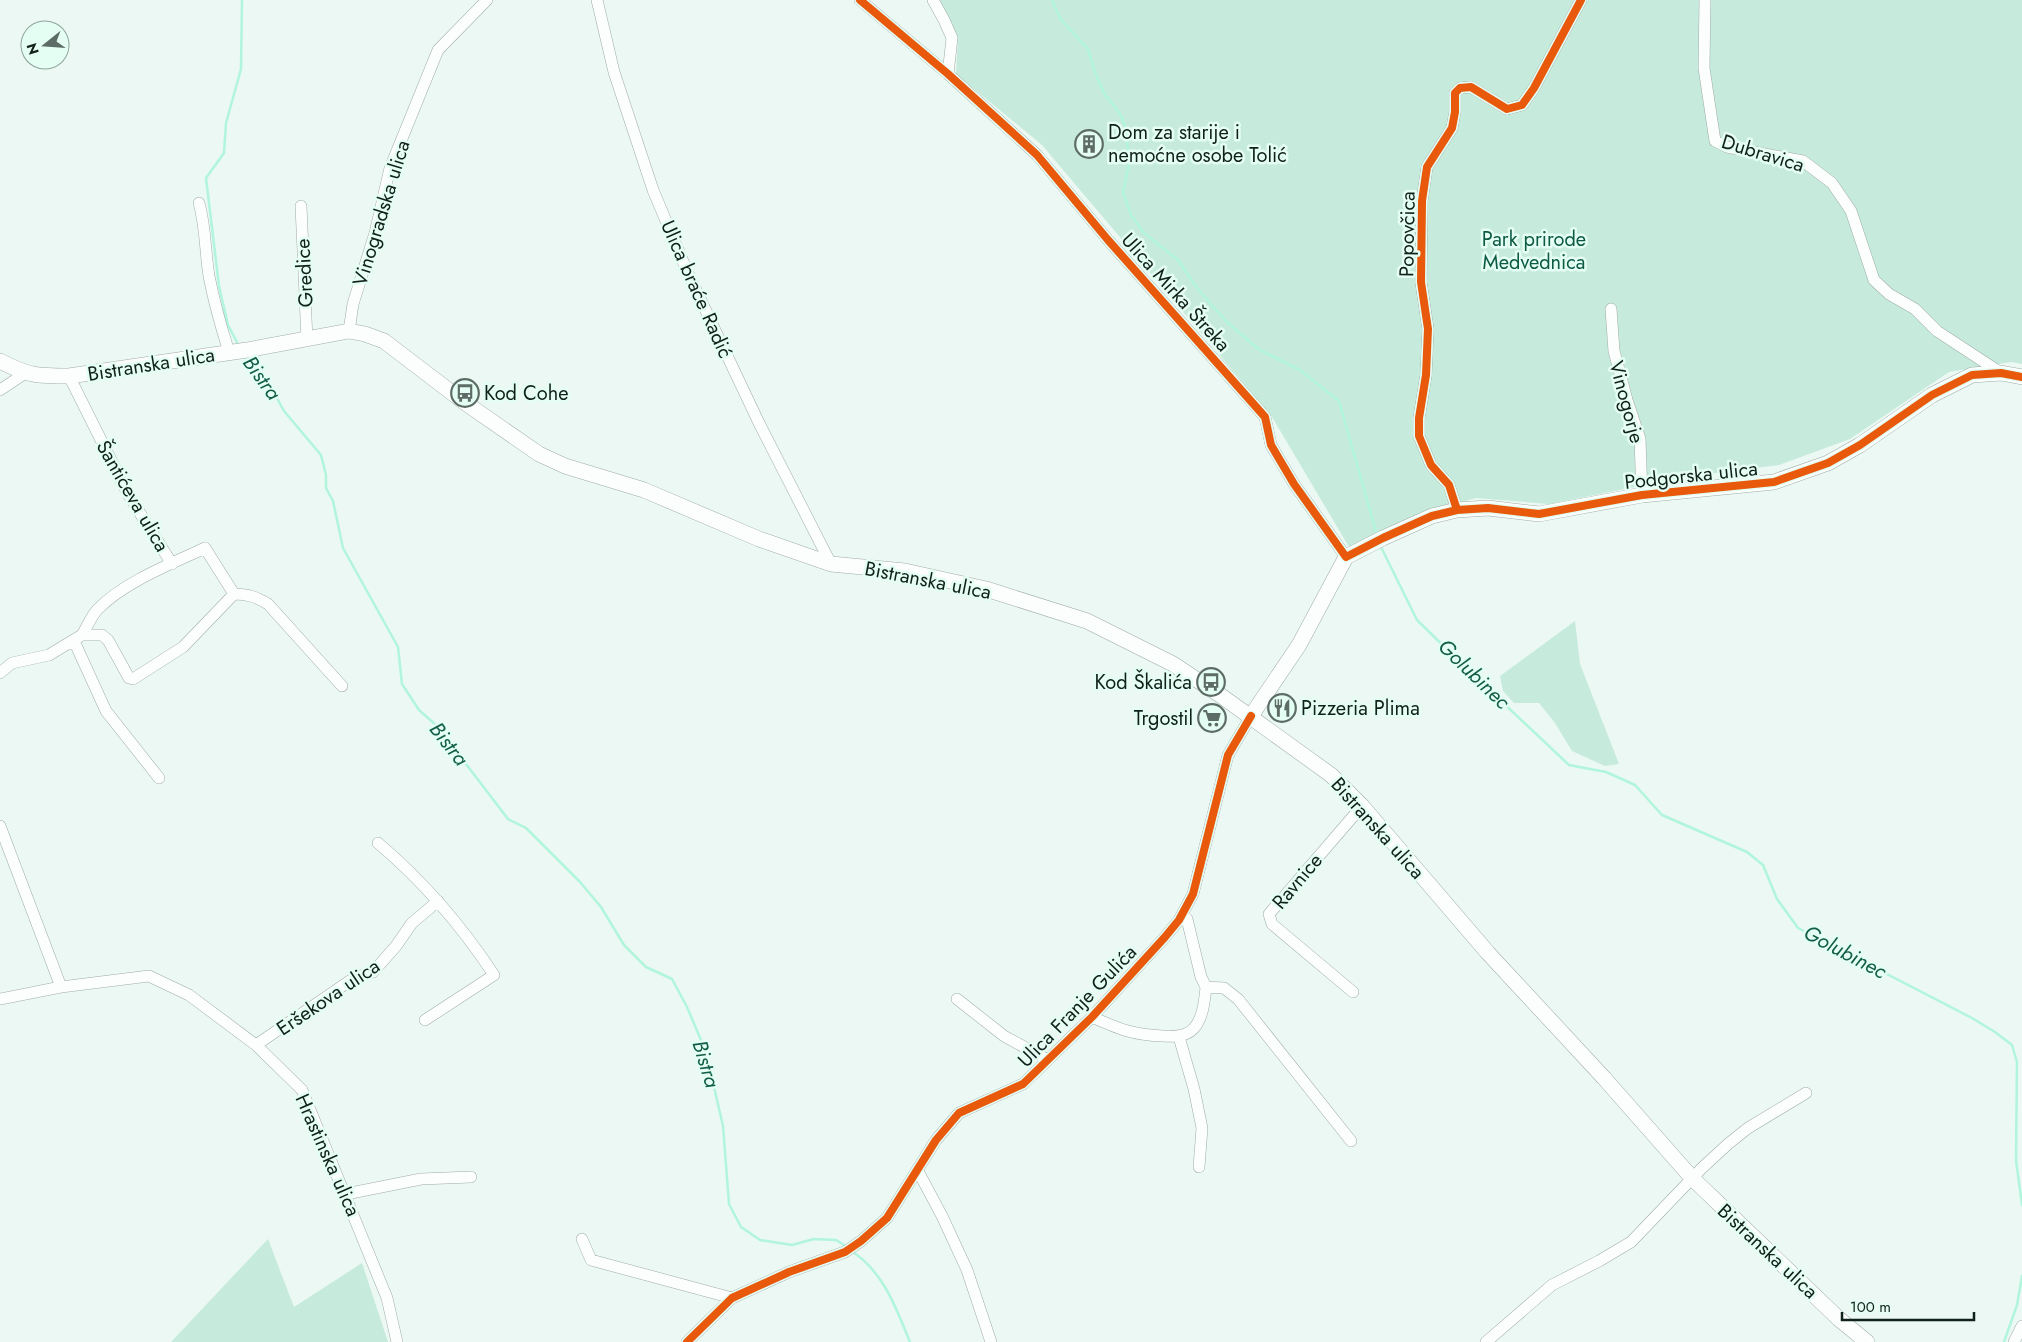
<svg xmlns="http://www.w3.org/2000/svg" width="2022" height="1342" font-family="Jost,sans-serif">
  <rect width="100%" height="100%" fill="#ebf8f3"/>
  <path fill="#c6ebdc" d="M937 0H2022V364L2011 362 1949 372 1850 439 1779 465 1685 477 1549 504 1476 498 1415 516 1349 547 1272 417 1042 145 956 74 958 37Z
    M1575 621 1580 664 1619 764 1605 766 1572 751 1555 723 1539 703H1514L1503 691 1500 676Z
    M268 1239 294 1307 362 1263 388 1342H171Z"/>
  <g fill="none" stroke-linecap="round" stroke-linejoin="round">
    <path stroke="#b0f5dc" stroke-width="2.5" d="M1052 0 1061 20 1088 49 1096 75 1104 93 1120 114 1126 128 1129 164 1123 192 1131 215 1144 233 1178 260 1197 288 1226 321 1258 349 1300 370 1339 401 1377 535
      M239 346 228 325 219 286 206 178 224 153 226 123 241 69 242 0
      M244 355 249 364 268 382 284 411 321 455 326 475V488L333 501 343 548 398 647 402 684 419 710 437 726 508 819 526 828 580 882 601 907 624 945 646 967 672 979 687 1007 706 1052 723 1126 729 1204 741 1227 760 1240 792 1245 814 1239 836 1240 847 1247
      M1380 545 1417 620 1464 666 1569 765 1606 772 1635 785 1662 815 1747 852 1763 865 1777 899 1798 928 1972 1018 1995 1032 2012 1045 2017 1062 2016 1160 2022 1205
      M853 1252C884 1273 896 1308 910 1342
      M2004 1342 2017 1305 2022 1276"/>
    <defs>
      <path id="minor" d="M597 0 614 72 653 190 687 271 759 423 831 564
        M860 0 948 74 1037 155 1108 240 1265 417 1271 445 1294 484 1346 557
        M933 0 944 20 952 38 948 74
        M1705 0 1704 68 1715 141 1727 147 1803 161 1832 183 1851 211 1874 280 1889 294 1915 309 1937 331 2001 373
        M199 203C206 228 205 252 209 276 214 302 221 327 229 352
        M301 206 307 340
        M1611 309 1614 351 1627 400 1640 439 1642 495
        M349 331 353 304 375 233 390 168 438 50 487 0
        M69 376 128 494 172 564
        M0 390 24 374
        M1457 510 1449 485 1431 465 1419 436V418L1426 375 1428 329 1421 282 1422 201 1427 167 1452 128 1455 112V93L1460 88 1471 87 1507 109 1522 105 1534 88 1581 0
        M82 635C87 627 91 616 98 609 124 582 171 564 205 548L234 594
        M74 641 106 711 159 778
        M0 673 12 663 49 655 82 635H102L108 640 129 678 133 679 183 647 234 594C248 594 256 597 268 604L342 686
        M0 826 61 987
        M378 843C423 881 461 925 494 975L425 1020
        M1179 920 1187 919 1201 977 1206 987 1224 988 1238 999 1351 1141
        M1353 992 1272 924 1269 914 1362 806
        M0 999 61 987 149 976 189 995 256 1045 302 1090 387 1298 397 1342
        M957 999 1004 1036 1048 1060
        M1092 1017C1119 1029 1133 1035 1163 1036 1180 1037 1193 1036 1200 1018 1204 1009 1205 997 1206 987
        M1179 1037 1194 1089 1202 1128 1199 1167
        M256 1045 354 978 373 972 396 946 412 923 438 901
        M918 1171 942 1216 967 1270 991 1342
        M346 1194 421 1179 471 1177
        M582 1239 591 1260 732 1298
        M687 1342 732 1298 789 1272 845 1252 861 1241 887 1218 936 1140 959 1113 1023 1084 1092 1017 1165 937 1179 920 1193 894 1228 755 1251 716
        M1486 1342 1552 1285 1599 1261 1631 1242 1702 1168 1728 1144 1748 1128 1806 1093
        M2014 1342 2022 1326"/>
      <path id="major" d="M0 361C29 376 37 376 69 376L247 350 349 331 365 334 384 341 464 402 539 454 565 466 644 490 759 539 831 564 905 571 986 589 1087 621 1173 664 1220 695 1331 775 1362 806 1488 953 1604 1078 1692 1178 1839 1319 1867 1342
        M1251 716 1299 645 1346 557 1383 538 1432 516 1457 510 1488 508 1539 514 1642 495 1774 482 1828 463 1860 445 1932 395 1972 375 2001 373 2022 377"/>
    </defs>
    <use href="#minor" stroke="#9faca7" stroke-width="12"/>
    <use href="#major" stroke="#9faca7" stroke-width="16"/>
    <use href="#minor" stroke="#fcfefd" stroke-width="11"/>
    <use href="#major" stroke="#fcfefd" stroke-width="15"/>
    <defs>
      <path id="cycleway" d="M860 0 948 74 1037 155 1108 240 1265 417 1271 445 1294 484 1346 557 1383 538 1432 516 1457 510 1488 508 1539 514 1642 495 1774 482 1828 463 1860 445 1932 395 1972 375 2001 373 2022 377
        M1457 510 1449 485 1431 465 1419 436V418L1426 375 1428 329 1421 282 1422 201 1427 167 1452 128 1455 112V93L1460 88 1471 87 1507 109 1522 105 1534 88 1581 0
        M687 1342 732 1298 789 1272 845 1252 861 1241 887 1218 936 1140 959 1113 1023 1084 1092 1017 1165 937 1179 920 1193 894 1228 755 1251 716"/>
    </defs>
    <use href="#cycleway" stroke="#e5fef4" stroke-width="11"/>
    <use href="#cycleway" stroke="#e8590c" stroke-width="8"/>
  </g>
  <defs>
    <symbol id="building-ring" viewBox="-11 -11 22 22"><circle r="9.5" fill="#e5fef4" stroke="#5d6c66" stroke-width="1.5"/><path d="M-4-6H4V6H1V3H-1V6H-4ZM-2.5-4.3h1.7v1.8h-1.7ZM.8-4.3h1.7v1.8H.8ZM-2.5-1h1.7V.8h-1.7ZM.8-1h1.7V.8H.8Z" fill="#5d6c66"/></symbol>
    <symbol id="bus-ring" viewBox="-11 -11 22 22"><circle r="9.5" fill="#e5fef4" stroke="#5d6c66" stroke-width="1.5"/><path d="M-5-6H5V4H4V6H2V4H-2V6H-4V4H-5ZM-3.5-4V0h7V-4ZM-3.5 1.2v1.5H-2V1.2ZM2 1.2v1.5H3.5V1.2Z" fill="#5d6c66"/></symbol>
    <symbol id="restaurant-ring" viewBox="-11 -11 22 22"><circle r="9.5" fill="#e5fef4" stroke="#5d6c66" stroke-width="1.5"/><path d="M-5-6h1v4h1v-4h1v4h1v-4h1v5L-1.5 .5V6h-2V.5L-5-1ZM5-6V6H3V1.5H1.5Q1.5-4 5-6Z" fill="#5d6c66"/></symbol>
    <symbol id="supermarket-ring" viewBox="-11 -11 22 22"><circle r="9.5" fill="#e5fef4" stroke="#5d6c66" stroke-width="1.5"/><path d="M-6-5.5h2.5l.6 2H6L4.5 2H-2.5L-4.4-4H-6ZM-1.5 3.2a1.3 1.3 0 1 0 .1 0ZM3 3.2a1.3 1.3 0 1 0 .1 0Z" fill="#5d6c66"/></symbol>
  </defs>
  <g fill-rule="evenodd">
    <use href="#building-ring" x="1073" y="128" width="32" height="32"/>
    <use href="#bus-ring" x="449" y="377" width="32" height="32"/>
    <use href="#bus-ring" x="1195" y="666" width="32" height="32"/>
    <use href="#restaurant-ring" x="1266" y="692" width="32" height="32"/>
    <use href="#supermarket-ring" x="1196" y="702" width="32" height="32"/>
  </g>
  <g text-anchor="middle" stroke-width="5" stroke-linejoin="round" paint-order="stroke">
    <g font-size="20" fill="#10201a" stroke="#e5fef4" text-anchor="start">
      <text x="1108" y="139">Dom za starije i<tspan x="1108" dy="23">nemoćne osobe Tolić</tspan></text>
      <text x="484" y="400">Kod Cohe</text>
      <text x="1192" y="689" text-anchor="end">Kod Škalića</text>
      <text x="1301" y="715">Pizzeria Plima</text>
      <text x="1193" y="725" text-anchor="end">Trgostil</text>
    </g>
    <g font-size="20" fill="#10201a" stroke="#e5fef4">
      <text transform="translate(1763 153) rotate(17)" y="7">Dubravica</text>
      <text transform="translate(381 213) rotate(-73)" y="7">Vinogradska ulica</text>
      <text transform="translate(1407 234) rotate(-89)" y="7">Popovčica</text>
      <text transform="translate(304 273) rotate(-93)" y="7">Gredice</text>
      <text transform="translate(697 289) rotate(66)" y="7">Ulica braće Radić</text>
      <text transform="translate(1176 292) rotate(48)" y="7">Ulica Mirka Štreka</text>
      <text transform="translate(151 364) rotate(-9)" y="7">Bistranska ulica</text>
      <text transform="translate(1627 402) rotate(75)" y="7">Vinogorje</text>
      <text transform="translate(1691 475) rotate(-6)" y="7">Podgorska ulica</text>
      <text transform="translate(133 496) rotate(60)" y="7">Šantićeva ulica</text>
      <text transform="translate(928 580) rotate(11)" y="7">Bistranska ulica</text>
      <text transform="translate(1378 828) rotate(48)" y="7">Bistranska ulica</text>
      <text transform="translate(1297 881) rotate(-50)" y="7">Ravnice</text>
      <text transform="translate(328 997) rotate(-34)" y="7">Eršekova ulica</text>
      <text transform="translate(1077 1006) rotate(-46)" y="7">Ulica Franje Gulića</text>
      <text transform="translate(328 1155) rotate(66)" y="7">Hrastinska ulica</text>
      <text transform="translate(1768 1251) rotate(43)" y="7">Bistranska ulica</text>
    </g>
    <g font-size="20" fill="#0c5a44" stroke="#e5fef4">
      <text x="1534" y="246">Park prirode<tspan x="1534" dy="23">Medvednica</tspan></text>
    </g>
    <g font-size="21" font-style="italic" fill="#135e49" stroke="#e5fef4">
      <text transform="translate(262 378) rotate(54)" y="7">Bistra</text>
      <text transform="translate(1474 674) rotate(44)" y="7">Golubinec</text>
      <text transform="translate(449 744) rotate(52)" y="7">Bistra</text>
      <text transform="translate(1845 952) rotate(28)" y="7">Golubinec</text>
      <text transform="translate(706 1064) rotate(73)" y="7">Bistra</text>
    </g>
  </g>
  <g transform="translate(45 45) rotate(253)"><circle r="24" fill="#e5fef4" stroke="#90a59d"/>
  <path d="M0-4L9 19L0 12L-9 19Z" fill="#5d6c66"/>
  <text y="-8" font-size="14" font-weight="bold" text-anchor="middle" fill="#10201a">N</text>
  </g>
  <path d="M1842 1312v8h132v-8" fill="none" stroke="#10201a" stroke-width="2.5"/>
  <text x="1850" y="1312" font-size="15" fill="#10201a" stroke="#e5fef4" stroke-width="4" paint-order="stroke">100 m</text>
</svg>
